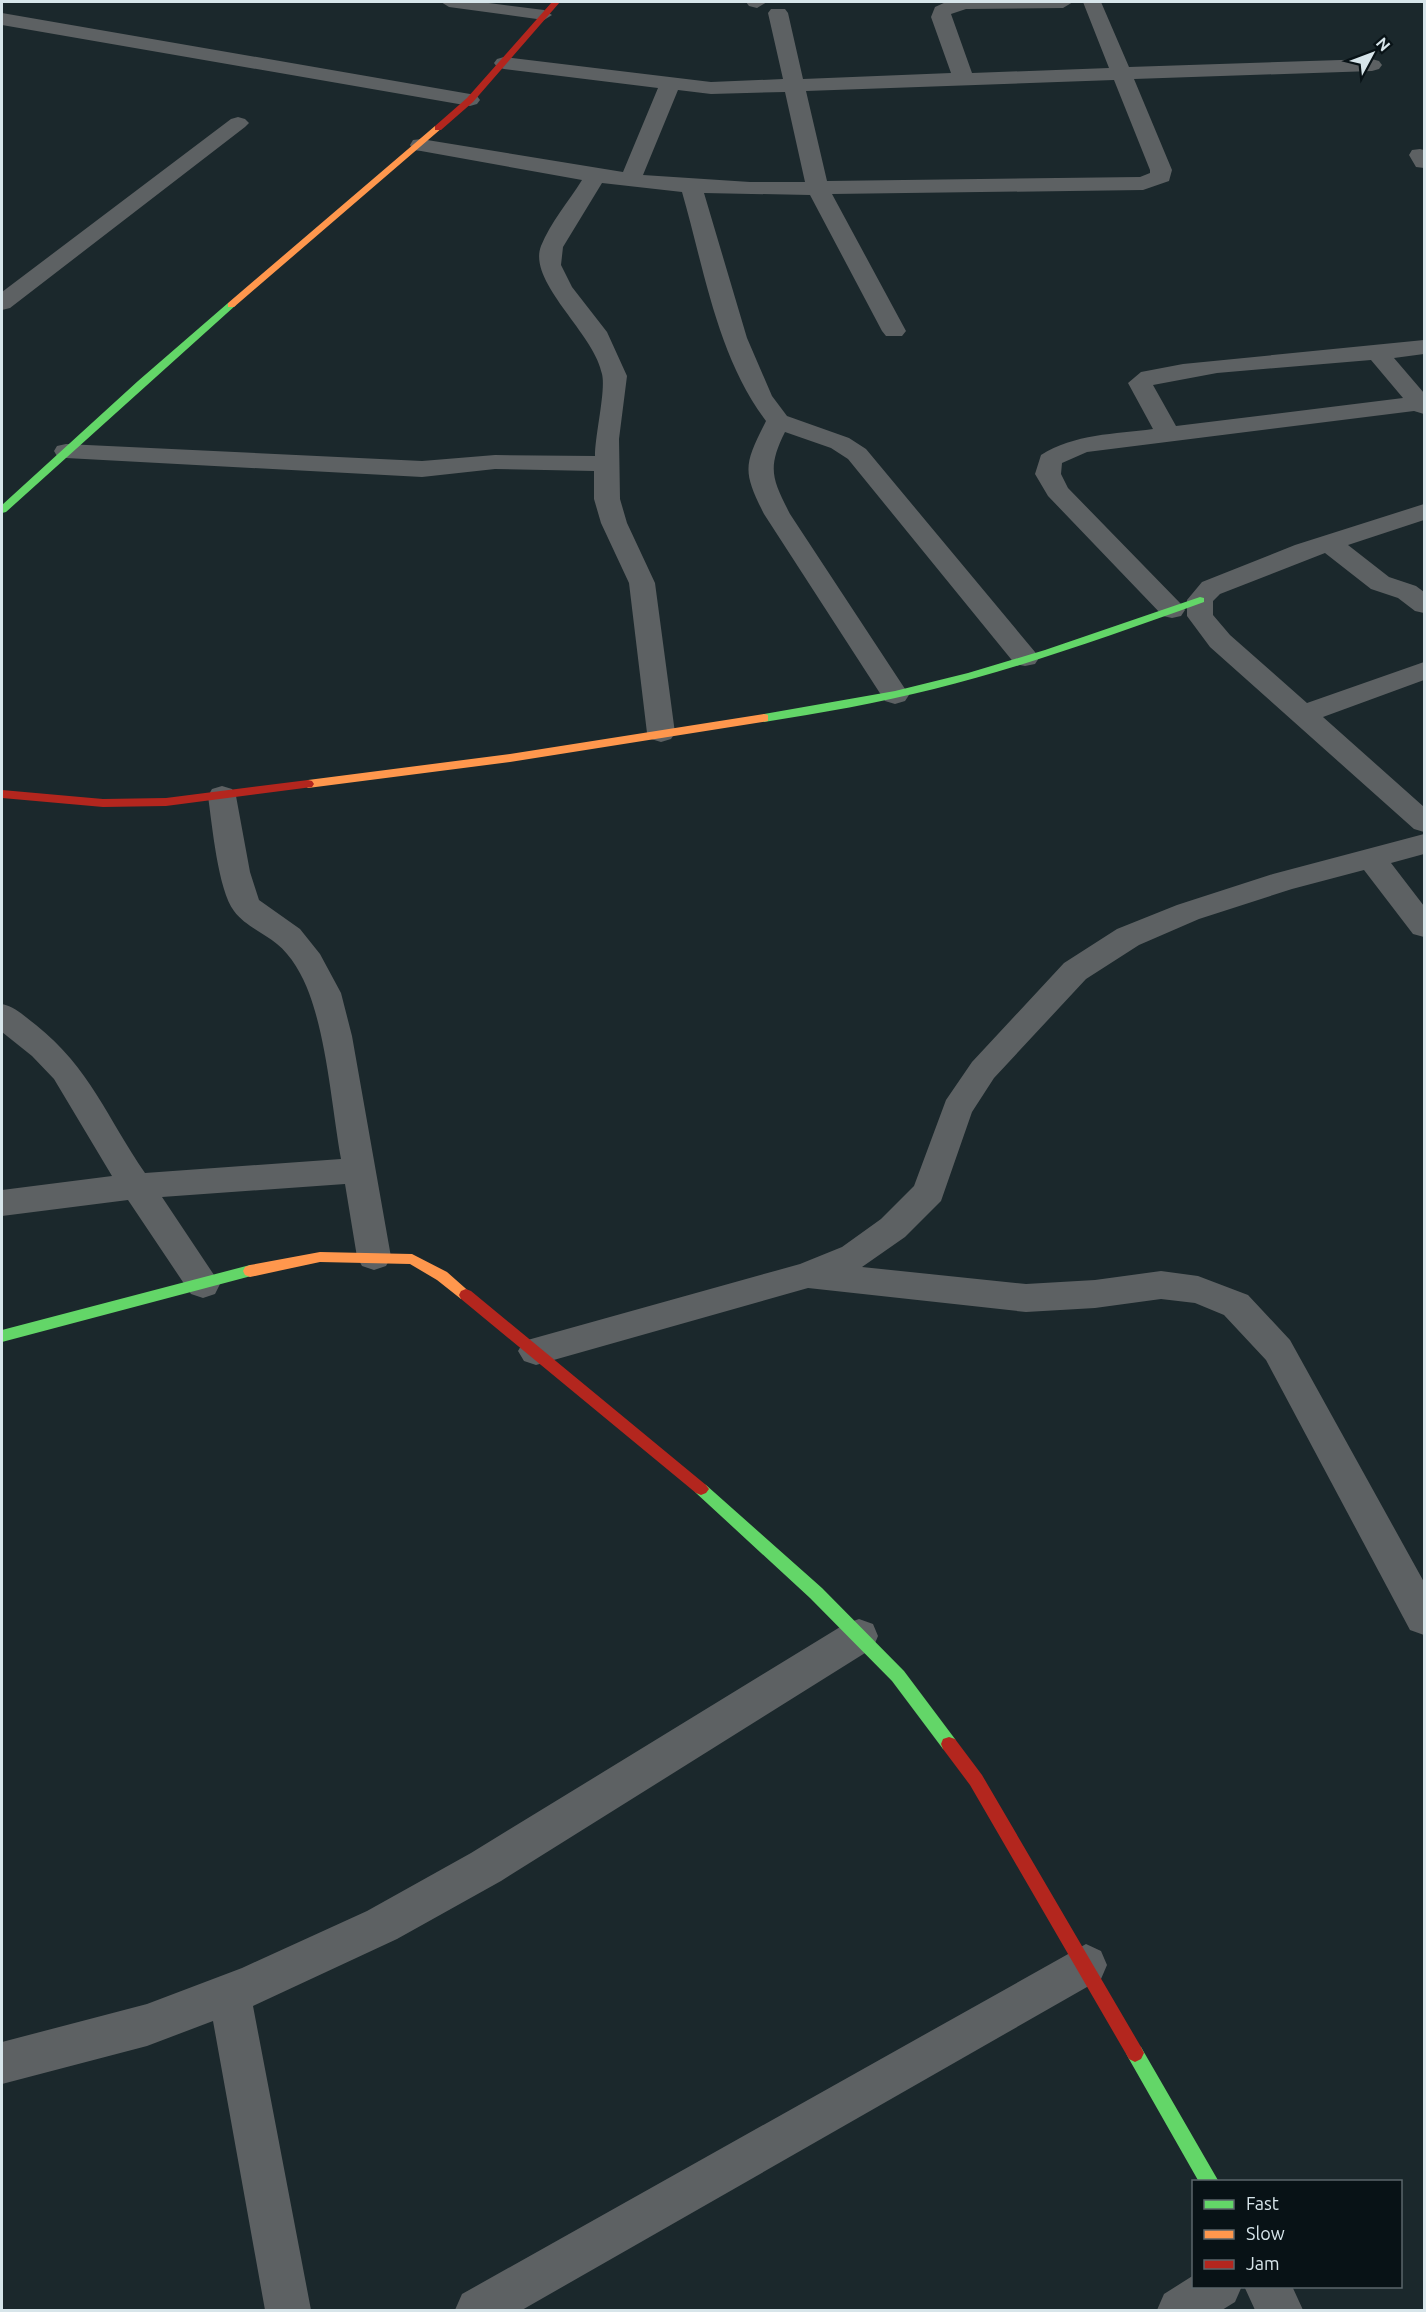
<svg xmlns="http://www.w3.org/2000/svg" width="1426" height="2312" font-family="Ubuntu,sans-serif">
  <rect width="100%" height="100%" fill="#1b282c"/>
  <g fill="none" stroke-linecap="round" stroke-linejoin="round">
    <path fill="#5d6163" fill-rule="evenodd" d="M441 2H481L544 10 552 15 544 20 449 7Z"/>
    <path fill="#5d6163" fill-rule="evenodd" d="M746 2H767L757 8 749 6Z
      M946 2H1073L1063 8 966 9 951 14 972 73 1109 68 1083 2H1101L1129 67 1372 59 1379 61 1382 65 1379 69 1372 71 1134 79 1172 170 1169 181 1143 190 832 194 906 331 902 336H886L882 331 810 195 704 193 747 338 772 396 787 416 849 438 866 449 1035 652 1039 658 1035 664 1025 666 1015 664 848 459 831 448 785 432C767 468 772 479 790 514L909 695 905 701 895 704 885 701 764 514C742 470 744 465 766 421 717 356 704 268 682 192L602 183 563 247 561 265 572 287 607 332 627 376 619 439 620 499 627 523 655 583 675 733 671 739 661 742 651 739 647 733 629 583 601 523 594 499V471L495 469 422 477 66 458 57 456 54 451 57 446 66 444 422 461 495 455 595 456C595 435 606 390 602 374 595 334 527 282 541 246 550 223 569 201 582 180L421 151 413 150 410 145 413 140 421 139 623 172 658 88 504 69 497 67 494 63 497 59 504 57 711 82 783 79 768 13 771 9H785L788 13 803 79 951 73 931 17 935 7ZM1114 80 1150 170V173L1140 177 827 181 806 91ZM678 90 711 94 785 92 805 182H750L643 175Z
      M2 13 470 94 477 96 480 100 477 104 470 106 2 25Z
      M238 117 245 119 249 123 245 127 10 308 2 310V292L231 119Z
      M1420 149 1424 150V168L1416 167 1409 155 1412 150Z
      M1424 340V354L1394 358 1424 393V414L1414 411 1087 452 1062 463 1061 474 1068 488 1181 604 1185 610 1181 616 1172 618 1163 616 1048 496 1035 474 1041 455C1074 434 1115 434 1153 429L1128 383 1141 372 1183 364ZM1371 360 1403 398 1176 426 1153 385 1217 373Z
      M1424 504V520L1348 545 1389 577 1416 586 1424 592V613L1415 611 1398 598 1371 589 1325 553 1220 594 1213 601V615L1230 635 1307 703 1424 662V680L1323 717 1424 807V832L1414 829 1210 647 1187 616V600L1202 582 1295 545Z
      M222 786 232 789 236 796 250 872 259 900 300 929 320 954 341 993 352 1036 391 1257 386 1266 374 1270 362 1266 357 1257 345 1184 162 1197 220 1284 215 1294 203 1298 191 1294 128 1200 2 1216V1190L112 1176 54 1079 32 1056 2 1032V1004C16 1007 25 1017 36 1025 90 1068 107 1118 145 1173L341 1159C332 1108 327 1041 309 993 303 976 291 955 277 944 263 932 245 926 234 911 218 890 212 824 208 796L212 789Z
      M1424 834V854L1391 863 1424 906V937L1413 934 1364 870 1292 889 1199 919 1139 945 1086 979 994 1078 972 1112 941 1201 905 1237 862 1267 1026 1284 1095 1280 1161 1271 1198 1276 1248 1295 1290 1340 1424 1582V1635L1410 1630 1266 1360 1224 1315 1195 1303 1161 1299 1095 1308 1026 1312 808 1288 536 1365 524 1361 518 1351 524 1341 800 1264 842 1247 881 1219 914 1186 946 1100 972 1062 1064 963 1117 929 1177 905 1273 874Z
      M859 1619 873 1624 878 1636 873 1648 501 1881 397 1939 253 2006 311 2310H265L213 2021 147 2046 2 2084V2042L147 2004 242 1968 367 1911 471 1853 845 1624Z
      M1086 1944 1101 1951 1107 1965 1101 1979 522 2310H455L462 2294Z
      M1194 2275V2286H1242L1235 2302 1222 2310H1157L1164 2294Z
      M1244 2286H1292L1303 2310H1255Z"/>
    <path fill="#63d668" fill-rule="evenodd" d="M228 303 236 305 6 512 2 513V505L138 381Z
      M1200 597 1204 598V602C1115 634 1026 666 934 689 878 703 821 713 764 722L758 718 764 714 895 691 968 673 1045 650Z
      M250 1265 255 1267 257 1271 255 1275 2 1342V1330Z
      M701 1483 706 1485 822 1588 904 1671 955 1739 957 1744 955 1749 949 1751 943 1749 892 1681 810 1598 696 1493 693 1489 696 1485Z
      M1135 2044 1141 2047 1219 2182H1199L1129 2059 1126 2053 1129 2047Z"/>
    <path fill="#ff974d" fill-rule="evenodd" d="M435 126 442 128 234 307H228V303Z
      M764 714 768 715V721L510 762 308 788 302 784 308 780 510 754Z
      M320 1252 412 1254 447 1272 473 1295 471 1299H461L437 1280 410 1264 320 1262 250 1277 245 1275 243 1271 245 1267 250 1265Z"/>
    <path fill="#b3261e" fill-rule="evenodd" d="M552 2H560L473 102 441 130H435V126L467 98Z
      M308 780 312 781 314 784 312 787 166 806 103 807 2 798V790L103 799 166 798Z
      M466 1289 471 1291 706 1485 709 1489 706 1493 701 1495 696 1493 461 1299 459 1295 461 1291Z
      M949 1737 955 1739 982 1775 1141 2047 1144 2053 1141 2059 1135 2062 1129 2059 970 1785 943 1749 941 1744 943 1739Z"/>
  </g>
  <rect width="1426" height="2312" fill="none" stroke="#d7e5ea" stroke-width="6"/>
  <rect x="1192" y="2180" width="210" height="108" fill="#081216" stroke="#5b666b" stroke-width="1.5"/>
  <rect x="1204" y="2200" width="30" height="9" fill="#63d668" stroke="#5b666b" stroke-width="1.5"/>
  <text x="1246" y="2210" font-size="18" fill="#d7e5ea">Fast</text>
  <rect x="1204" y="2230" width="30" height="9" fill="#ff974d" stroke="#5b666b" stroke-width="1.5"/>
  <text x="1246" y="2240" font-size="18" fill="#d7e5ea">Slow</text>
  <rect x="1204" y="2260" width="30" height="9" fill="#b3261e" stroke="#5b666b" stroke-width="1.5"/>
  <text x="1246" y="2270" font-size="18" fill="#d7e5ea">Jam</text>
  <g transform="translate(1372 54) rotate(49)" stroke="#081216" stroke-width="4.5" paint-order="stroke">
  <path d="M0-4.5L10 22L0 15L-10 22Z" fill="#d7e5ea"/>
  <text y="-9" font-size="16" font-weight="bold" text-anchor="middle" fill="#d7e5ea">N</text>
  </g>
</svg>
